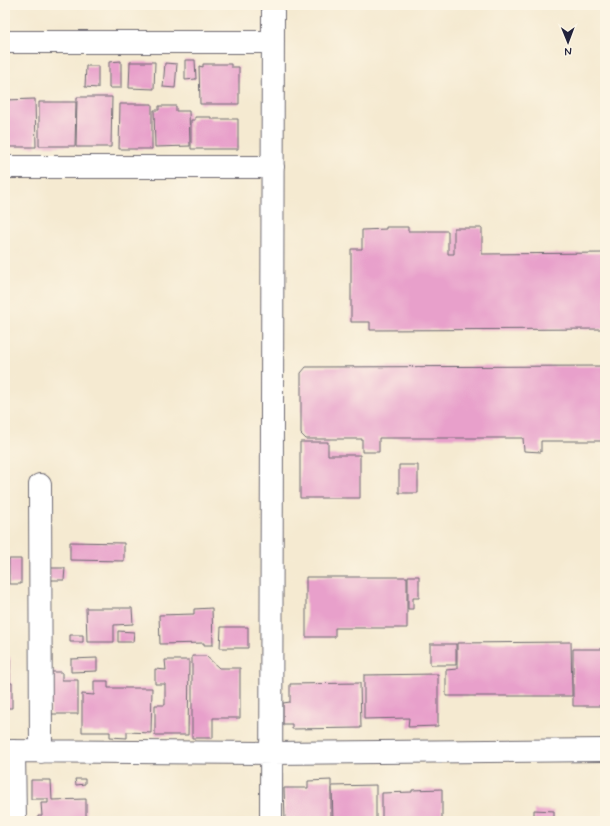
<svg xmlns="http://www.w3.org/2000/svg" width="610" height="826" font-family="Mynerve,sans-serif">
  <rect width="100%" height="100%" fill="#fcf5e5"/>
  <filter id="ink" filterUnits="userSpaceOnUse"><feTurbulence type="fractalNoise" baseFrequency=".025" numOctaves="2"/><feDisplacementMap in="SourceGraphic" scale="8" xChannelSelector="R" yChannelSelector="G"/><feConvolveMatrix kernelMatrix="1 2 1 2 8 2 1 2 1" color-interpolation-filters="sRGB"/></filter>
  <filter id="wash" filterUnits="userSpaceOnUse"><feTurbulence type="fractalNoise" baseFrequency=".012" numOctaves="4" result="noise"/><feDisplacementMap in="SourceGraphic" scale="16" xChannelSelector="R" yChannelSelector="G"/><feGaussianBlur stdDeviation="0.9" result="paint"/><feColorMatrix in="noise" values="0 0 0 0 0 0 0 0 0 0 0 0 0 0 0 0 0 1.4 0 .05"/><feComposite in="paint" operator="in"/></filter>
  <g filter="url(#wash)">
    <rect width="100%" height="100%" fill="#f5ead1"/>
    <g id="blocks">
      <path fill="#e8a0cb" d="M185 60H195L196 79 185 80Z
        M121 61V88H109V62Z
        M130 62H155L154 89 129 88Z
        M165 63 177 64 175 88 163 87Z
        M203 64H231V67H239V104H200L199 66 203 67Z
        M86 66H98V88L85 87Z
        M77 97H112L111 147H76Z
        M35 99 36 147H5V100Z
        M39 102H76L75 146H39Z
        M120 104H152V149H119Z
        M159 106H176V111H189L190 146 155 147 154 110H159Z
        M195 117H211V119H238V149H191V120H195Z
        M386 227H408V231H448V254H454V228H482V254L605 253V329L370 330V322H351V249H362V230L386 229Z
        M605 366V441H541V452L524 451 523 438H379V452H362V439H306L301 434V373L306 367Z
        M300 442H328V455H360V498H300Z
        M399 465H418V493H399Z
        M70 542 124 543V561L70 560Z
        M9 559H21V584H9Z
        M7 565V589H5V566Z
        M50 568H65L64 580H49Z
        M408 576H419V598H413V609H408Z
        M306 577H407V628H335V637H306Z
        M86 608H132L133 624 114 625V642H87Z
        M212 608 213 645H204V643L160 644 159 615 194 614V609Z
        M221 627H248V648H220Z
        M118 631 134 632 133 642H118Z
        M70 635H83V642H70Z
        M571 642 572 696H446V670L457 669V643Z
        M430 644H456V665H430Z
        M573 649H605V706H573Z
        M192 656H206L219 668H240V718H213V738H192Z
        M5 657H10V683H12V708H5Z
        M97 658V671L71 672V659Z
        M165 660H189L188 735H155V705H165V684H155V669L166 670Z
        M50 672H62V680H78V714H51Z
        M438 674V726L408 727 409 718 364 719V675Z
        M94 681H108V688H152L151 733 127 732V738L110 737V732H82V694L94 695Z
        M360 683 361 728 292 729V724H283V703L290 702V684Z
        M75 779H85V784L76 785Z
        M31 780H51L52 800 86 799V821H38V816H42L41 803H48V799H31Z
        M331 780V821H285L284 788H308V781Z
        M376 785V821H333L332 786Z
        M442 789V821H382V793L412 792V790Z
        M534 810 554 811V821H534Z"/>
    </g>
  </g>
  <g filter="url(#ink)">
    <use href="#blocks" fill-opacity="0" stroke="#6c6870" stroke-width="1"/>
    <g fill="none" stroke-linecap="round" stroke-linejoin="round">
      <defs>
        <path id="street" d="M5 42H273
          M5 167H273
          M40 485 41 752
          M5 751 272 753 605 750
          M14 751 15 821
          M271 821 273 5"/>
      </defs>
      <use href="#street" stroke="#6c6870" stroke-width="24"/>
      <use href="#street" stroke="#fff" stroke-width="22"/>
    </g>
  </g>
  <rect width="610" height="826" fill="none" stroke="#fcf5e5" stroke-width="20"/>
  <g transform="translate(568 42) rotate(179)" stroke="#fcf5e5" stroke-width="3" paint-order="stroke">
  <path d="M0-3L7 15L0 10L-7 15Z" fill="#22223b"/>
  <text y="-6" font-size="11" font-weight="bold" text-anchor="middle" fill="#22223b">N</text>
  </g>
</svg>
